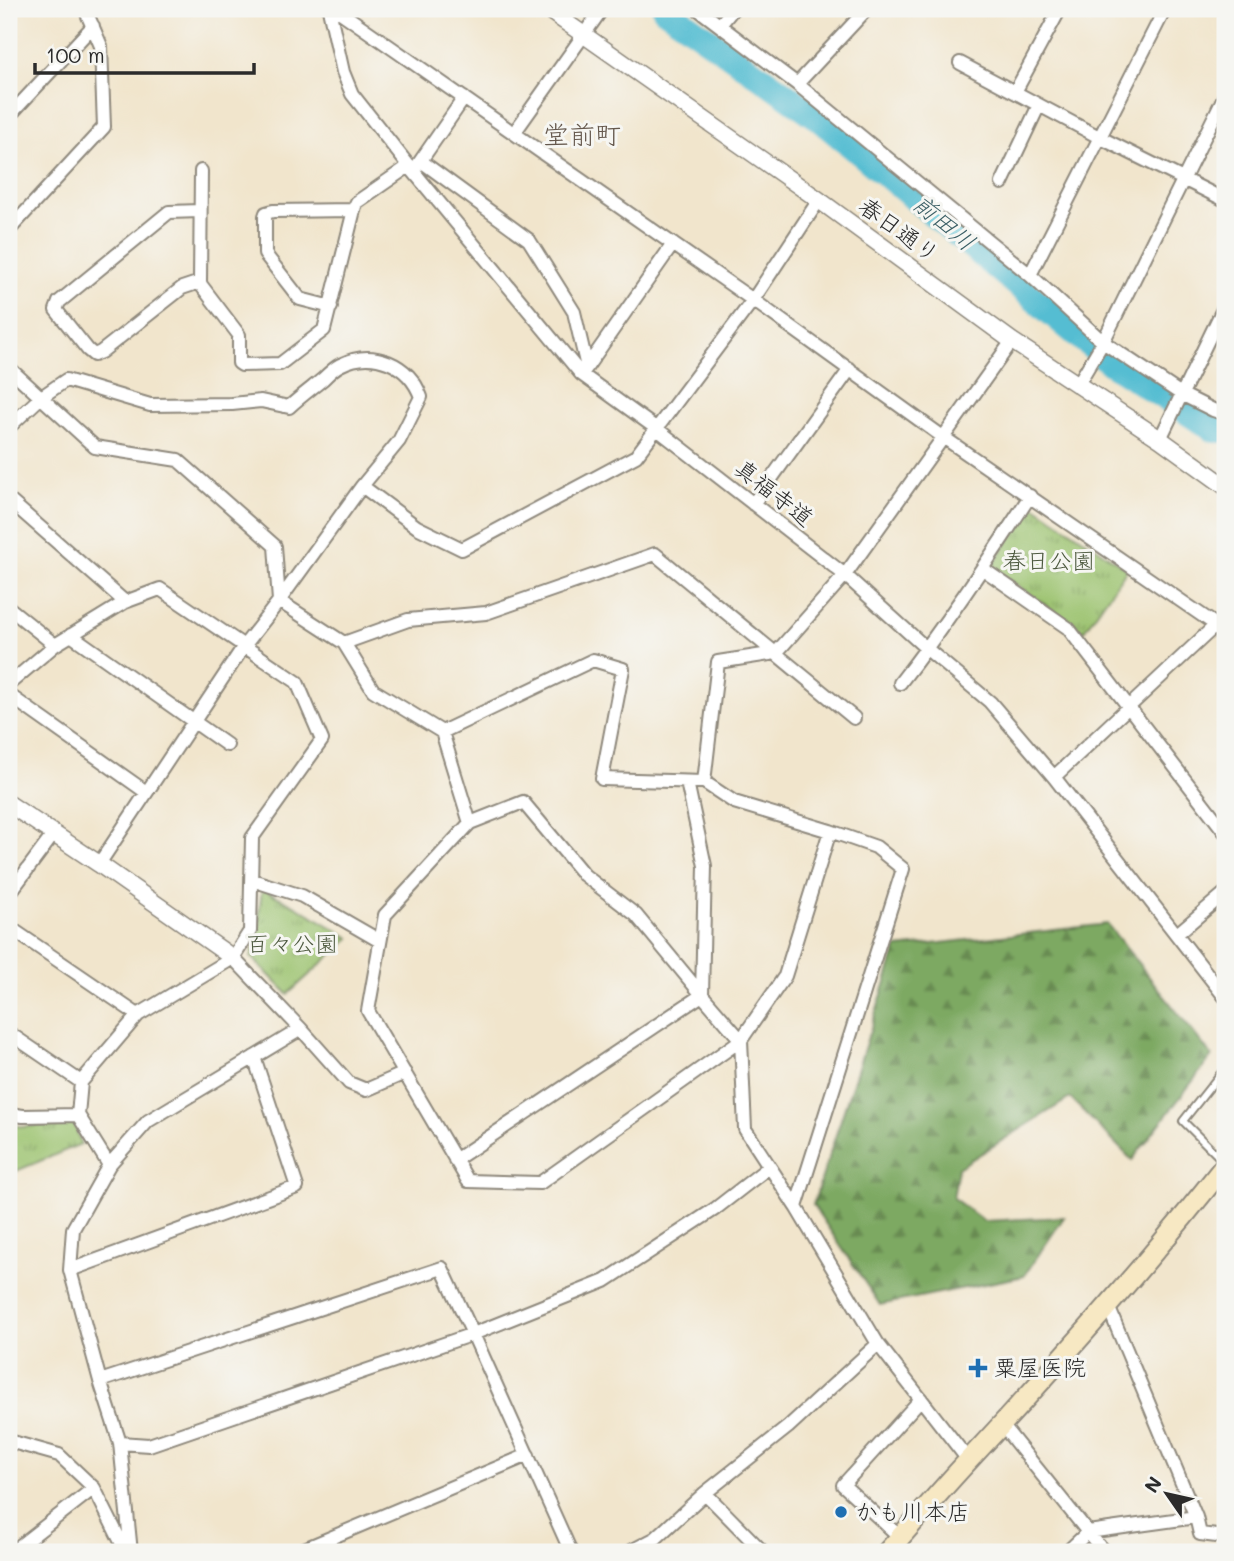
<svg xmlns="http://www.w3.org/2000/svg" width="1234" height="1561" font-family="Mali,'Klee One',sans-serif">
  <defs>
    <pattern id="grass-tufts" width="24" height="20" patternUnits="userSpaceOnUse" patternTransform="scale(1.75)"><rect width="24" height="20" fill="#9cc36f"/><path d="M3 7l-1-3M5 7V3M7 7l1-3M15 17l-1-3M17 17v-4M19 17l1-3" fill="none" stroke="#7f9f5b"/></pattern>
    <pattern id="forest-firs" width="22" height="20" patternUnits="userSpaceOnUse" patternTransform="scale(1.75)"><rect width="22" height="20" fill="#7da962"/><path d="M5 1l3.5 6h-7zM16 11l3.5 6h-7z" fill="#678a51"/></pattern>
  </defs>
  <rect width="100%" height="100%" fill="#f6f6f2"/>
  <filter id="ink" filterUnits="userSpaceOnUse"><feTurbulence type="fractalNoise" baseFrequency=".0143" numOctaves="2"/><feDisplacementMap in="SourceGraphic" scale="14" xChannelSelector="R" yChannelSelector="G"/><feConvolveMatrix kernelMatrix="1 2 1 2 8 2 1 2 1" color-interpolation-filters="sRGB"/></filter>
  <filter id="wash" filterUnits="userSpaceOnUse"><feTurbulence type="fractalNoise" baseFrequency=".00686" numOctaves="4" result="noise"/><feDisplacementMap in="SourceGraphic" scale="28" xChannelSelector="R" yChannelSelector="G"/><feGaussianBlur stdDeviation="1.57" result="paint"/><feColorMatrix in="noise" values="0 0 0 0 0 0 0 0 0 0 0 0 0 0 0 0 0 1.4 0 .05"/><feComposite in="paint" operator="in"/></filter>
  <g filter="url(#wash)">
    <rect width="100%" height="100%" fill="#f1e5cc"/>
    <path fill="url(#grass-tufts)" stroke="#64774d" stroke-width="2" d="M1032 504 1127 569 1084 631 991 568Z
      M262 889 294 905 350 938 288 994 251 957 257 933Z
      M74 1122 81 1144 9 1174V1124L23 1127Z"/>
    <path fill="url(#forest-firs)" stroke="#546a46" stroke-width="2" d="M1107 924 1212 1056 1132 1160 1070 1098 958 1168 953 1198 984 1221 1064 1217 1024 1276 880 1305 813 1205 897 948Z"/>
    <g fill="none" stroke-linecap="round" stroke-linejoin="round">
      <path stroke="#55bdd2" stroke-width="26" d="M665 9 816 116 1111 363 1215 430H1225"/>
    </g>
  </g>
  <g filter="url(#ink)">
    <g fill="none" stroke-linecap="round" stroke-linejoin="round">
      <defs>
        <path id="service" d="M1224 1162 1183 1121 1225 1068"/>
        <path id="minor" d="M329 9 343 72 352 94 409 166 581 374 657 429 845 575 927 649 990 702 1054 777 1225 997
          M336 9 753 300 943 437 1216 625 1225 641
          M698 9 797 84 1030 275 1103 342 1181 394 1213 410 1225 414
          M1222 9 1225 10
          M720 25 733 9
          M960 63 1099 137 1225 200
          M797 84 867 9
          M1015 92 1060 9
          M9 116 93 26
          M514 133 602 9
          M421 161 529 240 574 312 587 367
          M417 166 464 98
          M201 171 200 282 201 285 239 335V363L242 365 280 364 324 330 355 206 357 202 409 166
          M1002 183 1039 105
          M9 230 104 127 101 46 85 9
          M1030 275 1165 9
          M200 282 182 288 101 352 94 355 88 350 56 310 59 302 169 212 200 211
          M331 307 300 299 265 254V216L266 213 273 211 354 210
          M9 368 95 447 178 460 275 546 279 601
          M584 371 673 244
          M1078 384 1103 342 1225 95
          M9 427 40 398 66 380 150 405 232 404 261 401 289 407C300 397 312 388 323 379 328 374 334 368 340 365 373 348 409 364 421 397L399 441 362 486
          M1160 439 1225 305
          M9 500 125 602
          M753 504 850 369
          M983 569 1068 628 1225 832
          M279 601 344 643 373 690 442 732 593 660 623 669 602 779 704 782
          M9 608 55 645
          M71 635 227 745
          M344 643 408 620 486 613 655 554 854 718
          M900 683C947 623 988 560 1030 496
          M9 684 55 645 125 602 160 589 297 682 322 740 252 838 250 931 233 958 138 1015 81 1082 78 1115 109 1165
          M9 695 146 792
          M442 732 470 823
          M1054 777 1216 625
          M830 831 785 976 741 1040 540 1183 468 1181 368 1011 385 915 470 823 523 802 584 875 636 915 702 995 741 1040 745 1129 796 1207 878 1344 969 1461
          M99 864 244 646 279 601 362 486 417 527 462 549 636 456 753 300 819 200
          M252 880 302 896 380 941
          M9 894 53 835
          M9 927 138 1015
          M1177 934 1225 893
          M233 958 301 1029 349 1083 366 1090 405 1073
          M9 1033 81 1082
          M9 1114 23 1116 78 1115
          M455 1160 702 995 705 866 687 782
          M796 1207 903 869 876 847 830 831 734 802 704 782 718 662 776 653 845 575 1012 341
          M70 1270 297 1187 254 1057
          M1108 1306 1196 1517 1200 1534 1225 1537
          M100 1381 442 1268 473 1334 571 1552
          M1002 1425 1104 1552
          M9 1441 59 1455 94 1488 126 1552
          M120 1443 149 1445 473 1334 605 1281 715 1209 769 1167
          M705 1493 763 1552
          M900 1537 843 1485 921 1399
          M12 1552 94 1488
          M131 1552 120 1443 100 1381 70 1270 73 1229 109 1165 148 1121 301 1029
          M297 1552 528 1455
          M629 1552 656 1538 705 1493 788 1427 878 1344
          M1067 1552 1088 1532 1196 1517"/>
        <path id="tertiary" d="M547 9 819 200 1012 341 1160 439 1225 486
          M9 804 99 864 233 958"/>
        <path id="secondary" d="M887 1552C914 1522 940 1491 968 1461 1057 1365 1144 1268 1225 1165"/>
      </defs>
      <use href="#service" stroke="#8e887c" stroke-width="10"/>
      <use href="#minor" stroke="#8e887c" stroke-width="16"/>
      <use href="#tertiary" stroke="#8e887c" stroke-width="19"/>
      <use href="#secondary" stroke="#8e887c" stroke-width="23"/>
      <use href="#service" stroke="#fff" stroke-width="6"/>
      <use href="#minor" stroke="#fff" stroke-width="12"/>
      <use href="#tertiary" stroke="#fff" stroke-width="16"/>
      <use href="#secondary" stroke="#f7e8c3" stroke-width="19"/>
    </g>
  </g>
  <g fill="#1f6fb2" stroke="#f6f6f2" stroke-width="2.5">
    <path d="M974.5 1357.5h7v7h7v7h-7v7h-7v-7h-7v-7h7z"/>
    <circle cx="841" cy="1512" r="7"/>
  </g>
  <g text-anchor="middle" stroke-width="6" stroke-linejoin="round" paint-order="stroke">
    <g font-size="23" fill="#2b2b2b" stroke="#f6f6f2">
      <text transform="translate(899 230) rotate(36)" y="8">春日通り</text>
      <text transform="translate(774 493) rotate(38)" y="8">真福寺道</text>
    </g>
    <g font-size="23" fill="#4d593f" stroke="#f6f6f2">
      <text x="1049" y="569">春日公園</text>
      <text x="292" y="952">百々公園</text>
    </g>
    <g font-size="23" fill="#2b2b2b" stroke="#f6f6f2" text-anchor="start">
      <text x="994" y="1376">粟屋医院</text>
      <text x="855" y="1520">かも川本店</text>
    </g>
    <g font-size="24" font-style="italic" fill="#3a5e65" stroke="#f6f6f2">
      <text transform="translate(944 223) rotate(40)" y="8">前田川</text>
    </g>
    <g font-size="26" fill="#65584d" stroke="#f6f6f2">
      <text x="582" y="144">堂前町</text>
    </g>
  </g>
  <rect width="1234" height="1561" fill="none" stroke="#f6f6f2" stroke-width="35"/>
  <g transform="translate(1167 1494) rotate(304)" stroke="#f6f6f2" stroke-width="5" paint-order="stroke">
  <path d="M0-5L12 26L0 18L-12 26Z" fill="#2b2b2b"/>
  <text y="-10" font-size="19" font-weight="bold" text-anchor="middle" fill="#2b2b2b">N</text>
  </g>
  <path d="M35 63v10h219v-10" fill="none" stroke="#2b2b2b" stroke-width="3.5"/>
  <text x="46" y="63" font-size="21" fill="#2b2b2b" stroke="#f6f6f2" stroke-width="5" paint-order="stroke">100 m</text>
</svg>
